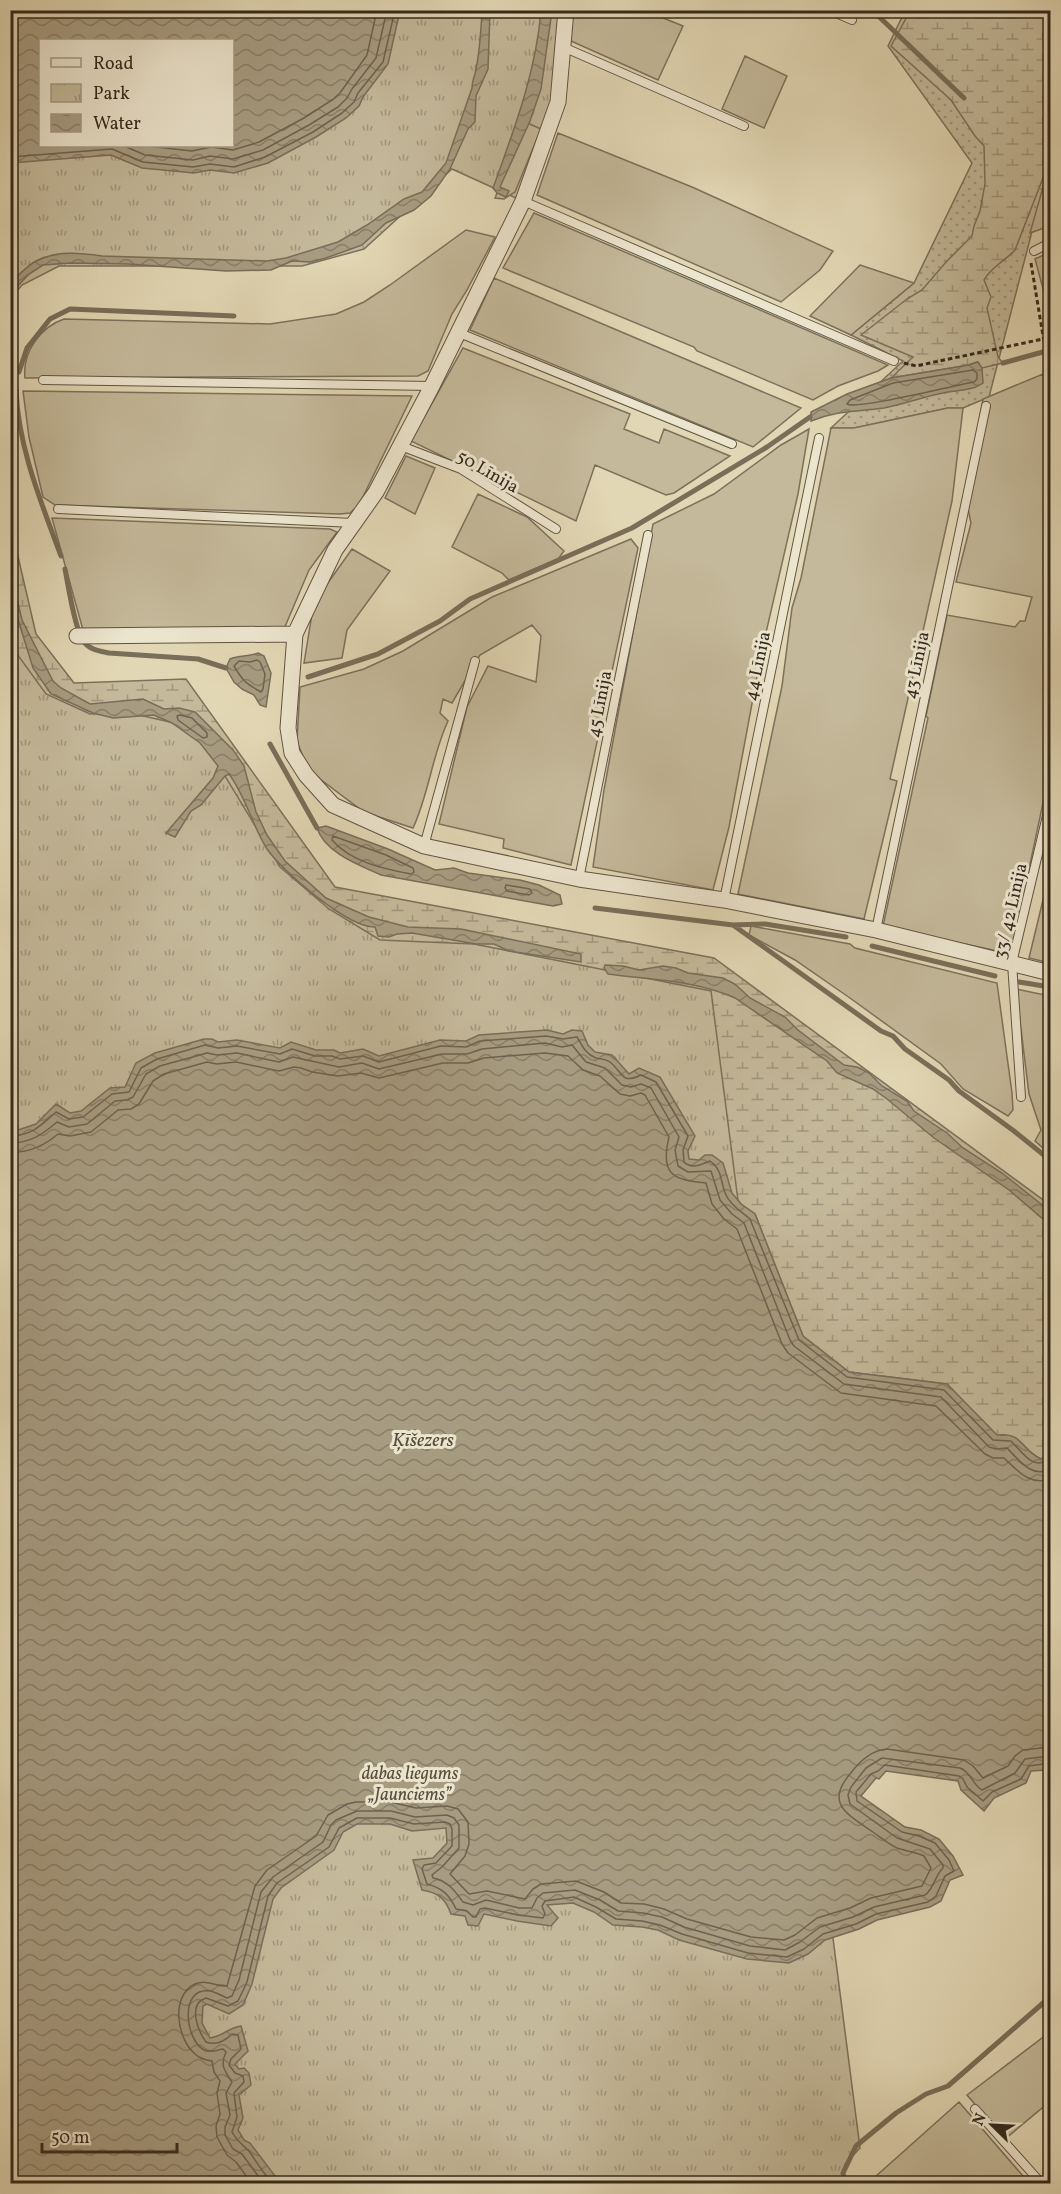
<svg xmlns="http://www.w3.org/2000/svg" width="1061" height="2194" font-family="Vollkorn,serif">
  <defs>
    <pattern id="grass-dots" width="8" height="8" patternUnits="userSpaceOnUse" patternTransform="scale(1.5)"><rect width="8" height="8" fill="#c4b99a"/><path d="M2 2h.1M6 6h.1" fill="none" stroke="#a0967d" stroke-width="1.8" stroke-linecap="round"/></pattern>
    <pattern id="wetland-marsh" width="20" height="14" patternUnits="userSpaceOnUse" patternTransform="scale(1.5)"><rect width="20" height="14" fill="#c4b99a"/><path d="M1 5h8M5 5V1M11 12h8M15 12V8" fill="none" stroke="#a0967d"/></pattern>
    <pattern id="park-tufts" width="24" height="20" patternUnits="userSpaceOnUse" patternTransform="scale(1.5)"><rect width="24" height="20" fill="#c4b99a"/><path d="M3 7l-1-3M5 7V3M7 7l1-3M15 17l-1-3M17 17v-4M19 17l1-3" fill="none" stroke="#a0967d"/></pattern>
    <pattern id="water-waves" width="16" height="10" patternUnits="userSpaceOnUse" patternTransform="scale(1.5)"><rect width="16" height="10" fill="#a79c81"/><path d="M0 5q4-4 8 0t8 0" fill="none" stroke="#897f69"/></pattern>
  </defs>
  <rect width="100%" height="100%" fill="#e2d7b4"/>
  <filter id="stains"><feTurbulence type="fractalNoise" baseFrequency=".00333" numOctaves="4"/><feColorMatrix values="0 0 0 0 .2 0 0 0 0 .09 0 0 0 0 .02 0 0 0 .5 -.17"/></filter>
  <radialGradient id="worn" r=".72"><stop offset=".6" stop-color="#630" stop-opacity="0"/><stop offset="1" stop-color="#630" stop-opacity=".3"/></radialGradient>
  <path fill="url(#grass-dots)" stroke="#7c715c" stroke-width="1.5" d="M905 11H1050V155L1049 166 989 397 963 408H948L854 428H831L903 361 851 335 914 283 972 163 888 46Z"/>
  <path fill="url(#wetland-marsh)" stroke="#7c715c" stroke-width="1.5" d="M910 11H1050V147L1048 165 1015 250C1005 261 991 267 984 280L991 297 987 308 998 357 1003 363 982 368 977 362 969 365 891 378 913 357 861 335 907 299 922 290 947 261 972 236 974 226 980 211 985 184 984 146 975 136 951 100 891 46Z
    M10 522 36 634 74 683 186 679 335 887 714 958 1050 1205V1452L1041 1459C1021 1450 1022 1431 997 1436L947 1384 849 1372 803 1336 755 1214 741 1204 732 1193 11 1131Z"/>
  <path fill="url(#park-tufts)" stroke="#7c715c" stroke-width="1.5" fill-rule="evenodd" d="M11 11H563L560 80 518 199 452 169 364 249 302 266H59L22 285 11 298ZM40 40H232V146H40Z
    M10 627 17 654 46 694 90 714 126 712 196 728 280 867 329 909 380 940 474 944 711 991 860 2148 845 2164 843 2183H11Z"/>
  <path fill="#c4b99a" stroke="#7c715c" stroke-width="1.5" d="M572 11H646L683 26 658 80 571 41Z
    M745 56 787 76 764 128 722 109Z
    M525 122 541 129 515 192 504 199 495 198Z
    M558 133 692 187 833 251 820 270 781 302 537 195Z
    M1050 155V226L1030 233 1049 166Z
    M534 213 888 365 878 371 838 386 813 400 697 351 694 347 503 268Z
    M466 230 495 237 467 290 452 314 428 371 418 376 25 378C22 353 40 327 64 319L270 324 336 314 364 302 390 285Z
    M1050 252V310L1049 311 1035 259Z
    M860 265 914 283 851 335 810 316Z
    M494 278 801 408 753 447 470 330Z
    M463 348 630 414 624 429 659 443 664 429 730 456 674 493 666 495 595 465 576 521 411 441Z
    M1043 374 1050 395V770L1011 954 883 926 928 718 926 716 947 615 1015 627 1020 621H1025L1032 597 956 582 971 523 967 504 983 399Z
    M23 391 412 396 359 505 350 513 340 514 85 506 55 505 43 497 29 437Z
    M948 408H963L952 501 890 779 897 781 864 919 738 894 782 686 792 608 801 578 831 428H854Z
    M809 429 798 494 762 650 729 827 713 890 593 867 604 790 653 524 714 494 781 445Z
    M406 456 435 468 415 514 385 498Z
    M478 494 527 517 564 551 558 559 509 580 502 573 452 547Z
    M52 518 330 529 337 532 309 570 284 629 83 630Z
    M631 539 638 548 571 865 503 848 504 839 439 824 467 707 488 666 536 682 541 636 532 625 480 655 452 703 443 699 440 713 448 721C432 755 429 794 413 828L364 812 308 770 297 741 300 687 364 669 403 651 492 597Z
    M352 549 390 571 347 630 342 658 304 663 313 608 320 594Z
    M1050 871V963L1029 958Z
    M751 926 850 944 855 948 997 983 1012 1093 1013 1110 1008 1116 963 1089 941 1064 850 998 795 960 749 935Z
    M1016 989 1050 996V1154L1035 1141 1041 1130 1029 1094Z
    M1050 2032V2109L1047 2104 1005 2139 967 2095Z
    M959 2102 1029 2183H882L875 2177Z"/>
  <path fill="url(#water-waves)" stroke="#796e59" stroke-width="1.5" fill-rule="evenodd" d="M11 10H403L404 11 399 15 388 64 363 97 359 106 346 118 316 137 268 163 234 173 210 170 194 173 142 168 111 155 11 163ZM232 40V146H40V40Z
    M482 11H490L488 69 476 96 475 122 468 129 450 169 431 196 414 210 386 223 362 245 326 258 310 262 292 261 271 270 226 271 128 264 70 263 43 265 29 274 11 293V282C19 275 28 265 36 261 57 250 81 253 102 256L267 261 286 258 338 242 367 225 404 199 422 192 446 163 472 88C472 80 475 76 476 69 480 50 481 30 482 11Z
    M541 11H552L541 89 530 121 500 187 509 191 506 197 497 193 493 188C514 130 536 72 541 11Z
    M978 362 982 368 983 383C973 391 956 390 943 393 923 397 904 404 884 408 857 412 837 410 811 421V412L847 394 891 378 969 365Z
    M10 570 22 620 53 681 61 688 90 704 143 699 164 709 179 708 195 712 233 750 244 766 256 812 267 835 285 861 326 898 369 917 408 927 461 929 581 954V962L509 951 494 944H476L412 933 397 934 389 937 378 936 375 927C348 928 282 871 267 849 252 825 246 797 229 774L225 776 201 805 191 811 175 837 166 833 213 778 218 766 200 743 172 723 154 715 113 718 93 713 51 694 33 668 11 597Z
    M258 653 264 656 271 673 266 707 260 705 254 695 242 689 234 682 226 668 230 659C240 655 248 657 258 653Z
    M326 826 388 849 435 870 454 868 468 873 520 880 539 885 560 895 562 904 553 906 381 875C359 865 325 853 317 828Z
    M605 965 623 966 639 970 663 966 676 968 688 973 723 978 735 984 750 998 785 1017 798 1030 844 1065 857 1067 869 1073 882 1086 907 1101 914 1111 947 1133 963 1148 1002 1173 1050 1211V1225L1009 1190 934 1138 887 1099 873 1089 837 1073 827 1061 735 998C696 980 650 980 608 974L604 968Z
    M547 1030 563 1034 572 1030 582 1031 588 1045 595 1052 612 1055 629 1074 639 1068 660 1077 695 1136 688 1151 689 1159 699 1160 705 1155H712L723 1163 732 1193 741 1204 755 1214 803 1336 849 1372 947 1384 997 1435C1024 1432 1020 1450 1041 1459L1050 1452V1768L1046 1770 1031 1771 1026 1783 994 1798 984 1811 961 1790 958 1781 886 1771 879 1779 876 1778 861 1796 905 1827 921 1830 939 1839 953 1856 963 1875 950 1880 941 1901 930 1907 877 1920 859 1929 825 1940 808 1954 789 1963 747 1959 679 1940 658 1930 642 1927 613 1925 594 1912 573 1903 547 1905 558 1918 551 1926 517 1921 484 1914 478 1926 468 1925 465 1916 451 1914C445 1898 439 1893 422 1890L413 1860 433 1858 447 1843 446 1828 412 1831 390 1824H357L343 1832 334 1850 281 1888 273 1899 252 1984 243 2005 229 2014 207 2004 203 2006 202 2023 210 2038C223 2036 228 2028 241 2026L248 2051 235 2064 239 2069 244 2068 249 2073 251 2085 239 2095 243 2118 238 2130 244 2140 250 2143 275 2176 287 2182 318 2177 331 2183H11V1131L18 1130 36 1124 56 1104 70 1113 81 1111 110 1088 125 1087 136 1063 155 1053 204 1039H212L218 1042 237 1040 280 1048 291 1042 316 1050H334L340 1053 363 1049 379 1056 440 1040 466 1041 479 1035Z"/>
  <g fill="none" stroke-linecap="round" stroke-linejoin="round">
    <path stroke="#6e624f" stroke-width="1.5" d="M124 146 145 155 193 160 210 156 233 159 263 150 309 125 338 107 347 98 352 89 376 58 387 10
      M146 146 192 151 211 147 233 150 259 142 304 118 332 100 340 93 367 55 377 10
      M10 157 112 149 143 162 193 167 210 164 234 167 265 157 313 132 342 113 354 102 358 93 383 62 395 10
      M973 370 977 373V379L974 382C955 385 857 410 847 404L850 400 893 383Z
      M257 660 260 662 265 674 263 689 261 692C245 683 243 681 234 666L239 661 250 662Z
      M180 715 192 718 207 733V737L203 738 178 720 177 716Z
      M333 836 386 855 413 868 414 872 411 874C384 869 351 862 332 840Z
      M506 885 530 889 532 893 529 895 507 891 505 888Z
      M10 1136C33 1135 40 1126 56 1112L69 1119 83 1117 112 1094 129 1092 141 1068 157 1059 205 1045 218 1048 237 1046 280 1054 292 1049 315 1056H332L340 1059 363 1056 379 1062 441 1046 466 1047 480 1041 546 1036 563 1039 577 1037C582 1045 585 1054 596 1058 600 1059 606 1059 610 1062 623 1072 621 1085 641 1075L656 1082 688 1136 683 1150 684 1162C693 1170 701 1164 710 1161 723 1170 720 1182 726 1195 730 1205 742 1212 750 1219L799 1340 847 1377 944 1390 993 1440 1011 1441C1023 1453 1033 1471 1050 1459
      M10 1143C30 1143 42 1135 57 1122L69 1127 87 1124 115 1101 127 1100 133 1097 146 1074 160 1066 207 1053 217 1055 237 1053 279 1062 293 1057 339 1067 362 1063 379 1069 442 1054H467L482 1049 545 1043 562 1047 572 1045 586 1062 605 1068 622 1085 631 1087 641 1084 651 1088 679 1137 675 1150 678 1166 688 1172 711 1171 720 1200 732 1214 744 1223 790 1340 794 1346 844 1384 941 1397 989 1447 996 1449 1007 1448C1019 1460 1032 1479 1050 1469
      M10 1152C29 1153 44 1146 58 1134L70 1136 91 1132 118 1110 131 1109 139 1104 153 1081 164 1074 207 1062 217 1064 236 1062 279 1071 294 1067 301 1068 312 1072 338 1076 361 1073 379 1078 443 1063H468L484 1058 545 1053 568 1056 583 1070 600 1076 620 1094 630 1096 641 1093 645 1095 669 1137C660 1174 672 1180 706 1183L712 1204 724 1219 737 1229 782 1344 788 1353 841 1393 936 1406 985 1454 993 1458H1004C1018 1471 1030 1486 1050 1479
      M252 2184 236 2162 227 2155 217 2137 216 2126 220 2114 217 2093 220 2081 214 2072 212 2061C206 2060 200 2059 195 2054 177 2039 170 1996 195 1984 208 1979 216 1987 227 1986L255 1886 267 1870 316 1836 328 1815 347 1804 356 1802H390L416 1808 447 1806 458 1809 468 1822 469 1844 465 1856 450 1874 469 1894 487 1891 525 1899 533 1889 541 1884 576 1881 604 1892 621 1903 644 1904 664 1909 687 1919 751 1937 784 1940 795 1935 817 1918 850 1908 871 1898 922 1886 931 1868 924 1856C915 1852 906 1851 897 1848 888 1844 879 1836 870 1830 847 1814 825 1803 850 1774 859 1762 871 1750 887 1749L964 1760 973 1766 983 1778 1008 1766 1015 1756 1023 1750 1050 1747
      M264 2184 242 2154 233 2149 225 2135V2127L230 2115 226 2093 232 2082C224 2070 220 2065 226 2052L223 2049C217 2050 210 2053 204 2050 185 2040 179 1986 210 1991 216 1992 222 1996 227 1998L232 1996 239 1980 261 1892 273 1877 323 1842 331 1825 336 1820 357 1811H391L415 1817 447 1815 454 1818 459 1825V1848L442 1867 432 1875 433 1878C448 1881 455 1891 463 1902L473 1905 486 1900 519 1908H532L537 1898 543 1893 575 1890 600 1900 618 1911 643 1913 662 1917 684 1927 750 1946 785 1950 800 1942 820 1927 853 1917 874 1907 925 1895C934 1889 935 1875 943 1868V1865L930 1849 897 1838 850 1804 848 1795 851 1787 866 1768 882 1758 960 1768C971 1772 972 1784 982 1790L1015 1773 1025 1759 1050 1756
      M277 2184C264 2178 257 2161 248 2150 241 2143 238 2143 232 2132L237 2117 234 2093 244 2082 243 2076 235 2073 229 2065 231 2059 241 2049 238 2035 232 2034C225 2041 217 2046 206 2042 198 2031 187 2004 206 1998L228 2006 238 2001 247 1982 268 1896 277 1883 329 1847 339 1828 357 1818H390L414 1824 445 1822 450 1824 452 1829V1846L436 1863 424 1865 422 1869 427 1884C442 1888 449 1894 456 1909L467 1911 473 1917H476L480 1909 485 1908 518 1915 543 1918 545 1914 542 1906 545 1901 574 1897 596 1907 616 1919 642 1921 660 1925 682 1934 748 1953 787 1957 804 1949 823 1934 856 1924 876 1914 928 1902 936 1896 945 1876 954 1871 949 1860 935 1843 919 1836 902 1832 857 1801 856 1792 871 1774 878 1771 885 1765 959 1776 963 1779 967 1787 983 1801 992 1792 1021 1779 1029 1766 1050 1763"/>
    <path stroke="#796e59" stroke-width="5" d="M872 10 964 98
      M1003 363 1050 350
      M19 372 27 348 50 319 70 309 234 316
      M16 389C18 447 41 502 61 556
      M65 569C68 584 75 631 84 642 90 650 100 651 109 653L198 659 226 668
      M308 677 378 654 440 621 470 599 632 528 767 447 810 417
      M270 744 317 828
      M595 908 733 925 881 1031 893 1036 905 1049 949 1080 959 1091 1014 1131 1050 1160
      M733 925 765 924 846 937
      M872 946 995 976
      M1019 982 1050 987
      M845 2184 843 2173 856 2146 896 2113 926 2094 948 2086 1050 1997"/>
    <defs>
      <path id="service" d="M829 10 852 20
        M563 47 744 126
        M523 201 894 361
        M1034 251 1050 243
        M457 332 732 444
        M1048 358 1050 364
        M43 380 432 386
        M401 446 461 469 556 529
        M58 509 353 523
        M424 846 475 661
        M579 879 648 535
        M724 900 819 438
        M876 930 986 406
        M1021 1097 1012 963 1050 803
        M975 2109 1042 2184"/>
      <path id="minor" d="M566 10 558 102 523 201 432 386 376 492 335 550 295 634 288 728 292 753 306 775 333 805 424 846 579 879 724 900 876 930 1050 973
        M77 636 295 634"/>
    </defs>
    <use href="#service" stroke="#605443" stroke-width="10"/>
    <use href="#minor" stroke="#605443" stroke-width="17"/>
    <path stroke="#34291d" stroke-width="3" stroke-dasharray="4.5 3" stroke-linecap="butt" d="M1031 263 1045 348
      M904 363 916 366 1043 339"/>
    <use href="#service" stroke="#ece5ce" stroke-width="8"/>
    <use href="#minor" stroke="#ece5ce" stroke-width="15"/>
  </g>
  <g text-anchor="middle" stroke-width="6" stroke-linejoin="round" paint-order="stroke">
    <g font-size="18" fill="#34291d" stroke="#ece5ce">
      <text transform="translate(488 471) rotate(30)" y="6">50 Līnija</text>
      <text transform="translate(916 665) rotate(-78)" y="6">43 Līnija</text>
      <text transform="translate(757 666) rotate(-78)" y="6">44 Līnija</text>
      <text transform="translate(599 704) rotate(-79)" y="6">45 Līnija</text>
      <text transform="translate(1010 911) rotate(-77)" y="6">33/ 42 Līnija</text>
    </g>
    <g font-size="18" font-style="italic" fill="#584d3c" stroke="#ece5ce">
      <text x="410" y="1779">dabas liegums<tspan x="410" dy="21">„Jaunciems”</tspan></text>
    </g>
    <g font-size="20" font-style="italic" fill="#564c3b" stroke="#ece5ce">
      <text x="423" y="1446">Ķīšezers</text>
    </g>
  </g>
  <rect width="1061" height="2194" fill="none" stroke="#e2d7b4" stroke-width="36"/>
  <rect x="12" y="12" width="1037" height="2170" fill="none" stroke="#34291d" stroke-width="3"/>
  <rect x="18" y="18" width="1025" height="2158" fill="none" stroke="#34291d" stroke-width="1.5"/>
  <rect x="39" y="39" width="195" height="108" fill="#ece5ce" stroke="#a29a87" stroke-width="1.5"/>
  <rect x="51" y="58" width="30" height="9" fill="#ece5ce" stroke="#a29a87" stroke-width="1.5"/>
  <text x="93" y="69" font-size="18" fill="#34291d">Road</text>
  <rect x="51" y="84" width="30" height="18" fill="url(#park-tufts)" stroke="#a29a87" stroke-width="1.5"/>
  <text x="93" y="99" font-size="18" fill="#34291d">Park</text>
  <rect x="51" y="114" width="30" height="18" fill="url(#water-waves)" stroke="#a29a87" stroke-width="1.5"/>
  <text x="93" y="129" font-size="18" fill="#34291d">Water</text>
  <g transform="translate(992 2125) rotate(294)" stroke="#ece5ce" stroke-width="4.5" paint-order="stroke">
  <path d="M0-4.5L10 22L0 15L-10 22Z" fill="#34291d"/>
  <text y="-9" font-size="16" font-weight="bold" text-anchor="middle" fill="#34291d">N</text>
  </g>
  <path d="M42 2143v9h135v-9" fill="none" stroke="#34291d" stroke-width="3"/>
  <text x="51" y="2143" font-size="18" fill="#34291d" stroke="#ece5ce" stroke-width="4.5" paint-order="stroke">50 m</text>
  <rect width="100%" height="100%" filter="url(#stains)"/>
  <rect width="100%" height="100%" fill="url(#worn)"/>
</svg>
